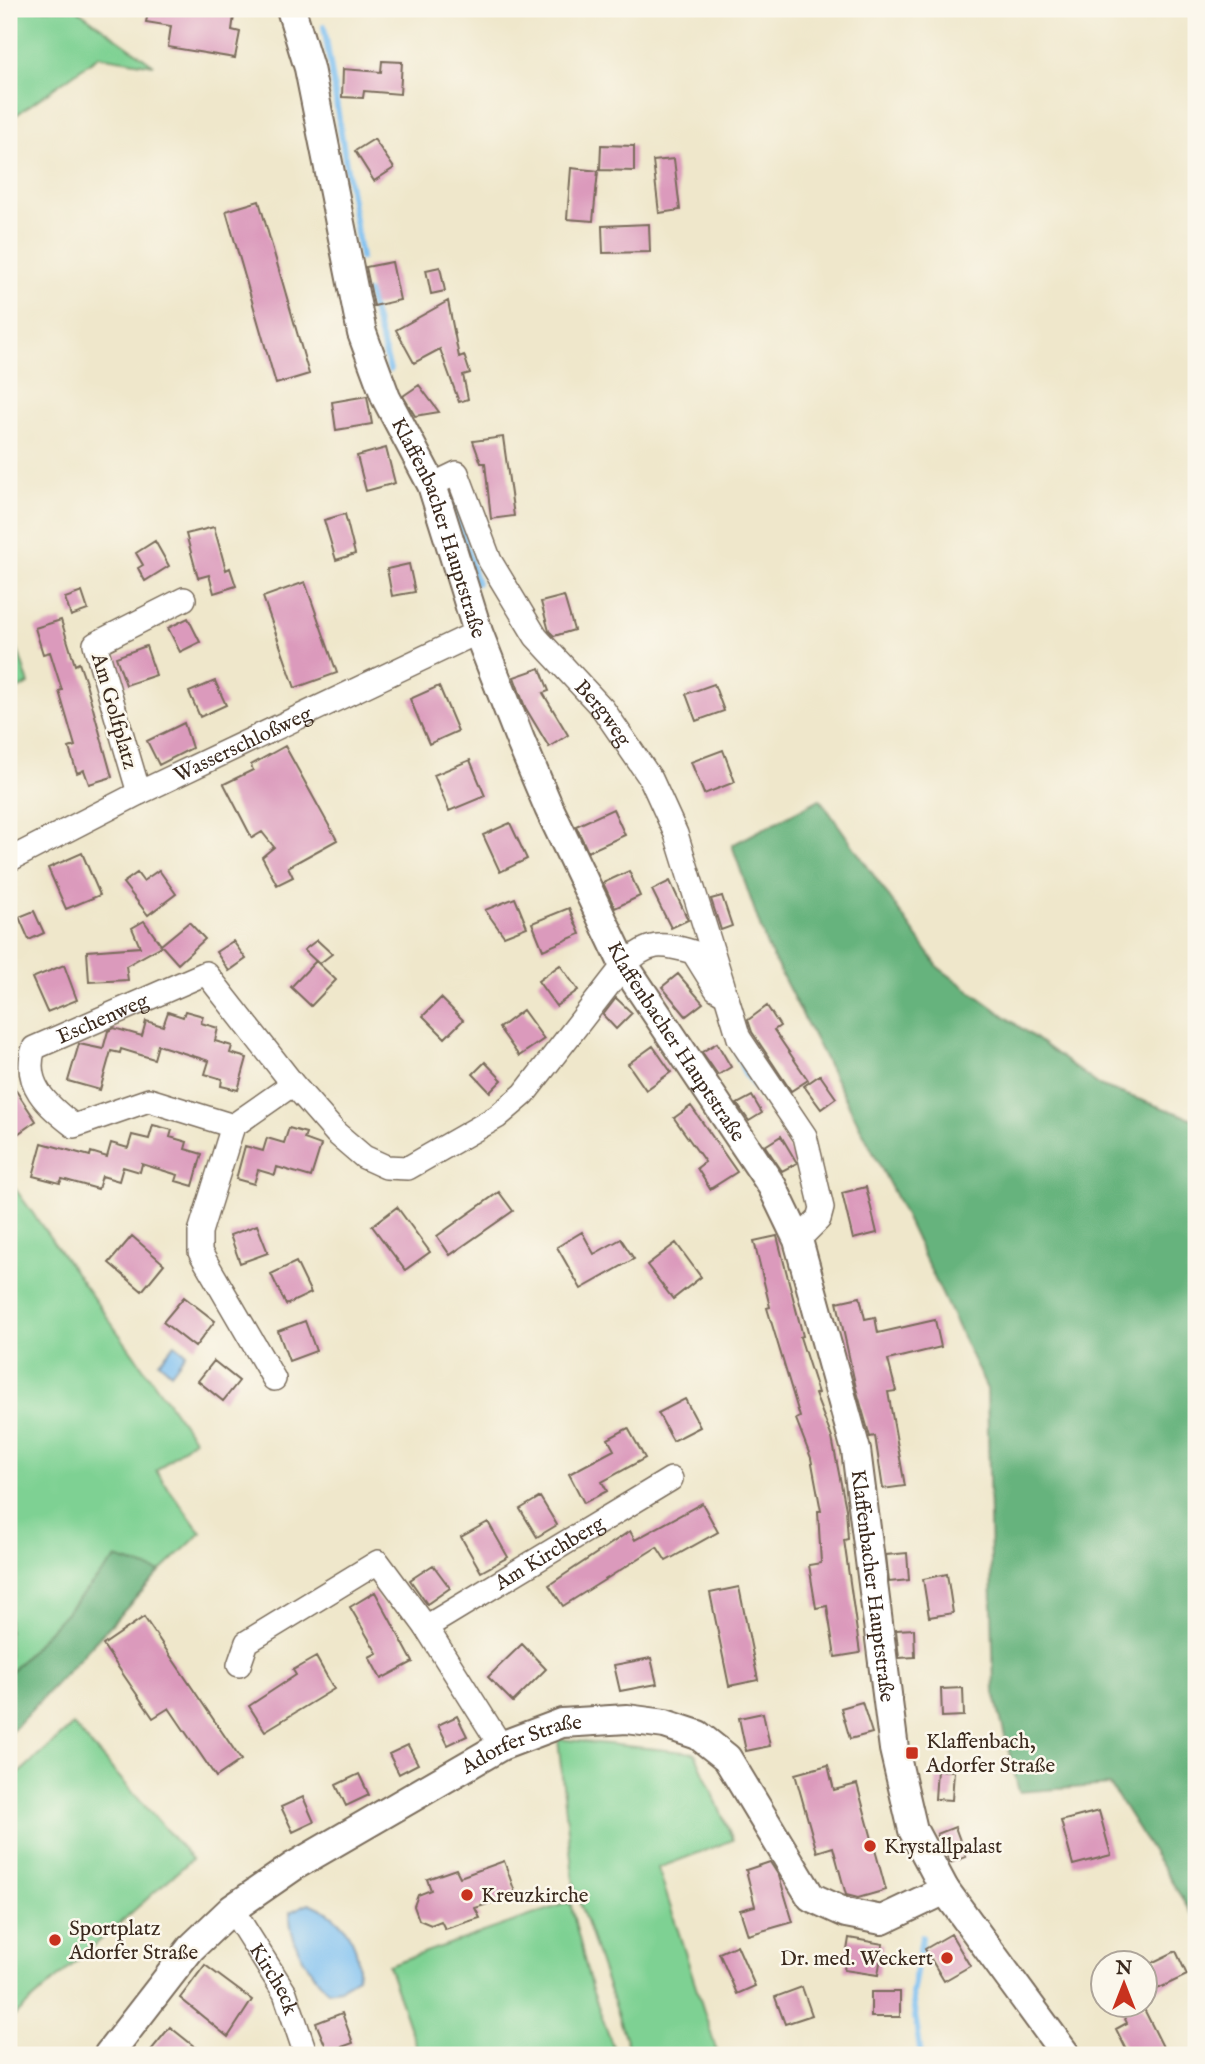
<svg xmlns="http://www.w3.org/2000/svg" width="1205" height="2064" font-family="'IM FELL English',serif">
  <rect width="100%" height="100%" fill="#fbf7ec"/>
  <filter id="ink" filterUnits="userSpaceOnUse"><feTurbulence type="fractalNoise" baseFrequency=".0143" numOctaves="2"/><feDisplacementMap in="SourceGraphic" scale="14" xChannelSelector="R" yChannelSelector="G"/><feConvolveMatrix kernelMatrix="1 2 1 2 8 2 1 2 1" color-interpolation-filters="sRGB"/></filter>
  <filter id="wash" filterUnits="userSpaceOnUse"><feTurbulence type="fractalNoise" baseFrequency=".00686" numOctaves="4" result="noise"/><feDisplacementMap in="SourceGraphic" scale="28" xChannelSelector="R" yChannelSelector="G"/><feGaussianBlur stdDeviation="1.57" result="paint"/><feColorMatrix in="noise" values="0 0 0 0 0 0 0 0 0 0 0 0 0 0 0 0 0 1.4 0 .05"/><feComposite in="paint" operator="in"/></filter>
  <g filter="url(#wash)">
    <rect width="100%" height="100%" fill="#efe7cb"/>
    <path fill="#7ed193" stroke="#5c7e58" stroke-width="2" d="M9 9H76L154 65 99 56 9 120Z
      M9 623 29 684 9 693Z
      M9 1180 194 1439 156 1471 201 1533 160 1572 9 1734Z
      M73 1725 192 1859 9 2021V1782Z
      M558 1739 695 1753 733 1840 658 1868 718 2055H631L574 1886Z
      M570 1902 591 1987 616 2055H419L388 1965Z"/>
    <path fill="#66b37d" stroke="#506e4e" stroke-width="2" d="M820 799 939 968 1099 1085 1196 1120V1920L1110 1785 1019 1792 994 1692 987 1389 895 1195 767 946 732 845Z
      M116 1558 160 1572 9 1734V1674Z"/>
    <path fill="#7bbff1" stroke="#5b7488" stroke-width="2" d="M175 1344 186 1353 171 1373 159 1362Z
      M309 1903C341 1915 363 1943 357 1977L340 1989 328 1991C307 1969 289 1942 290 1912Z"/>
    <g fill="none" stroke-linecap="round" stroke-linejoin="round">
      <path stroke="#7bbff1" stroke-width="6" d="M324 26 361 258
        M368 293 390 370
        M450 489 477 583
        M737 1054 745 1074 777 1115
        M785 1127 799 1150
        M921 2055 912 1995 922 1937"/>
    </g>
    <g id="blocks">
      <path fill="#db9abc" d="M149 9H235L232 30 240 32 235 58 168 47 171 26 146 22Z
        M382 61 402 62 400 94 364 91 363 98 342 97 343 69 381 72Z
        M374 139 394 168 374 181 355 151Z
        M601 145 634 146V171L600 170Z
        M674 159 680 210 659 213 653 161Z
        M571 168 598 171 593 221 567 219Z
        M259 201 309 374 276 384 226 211Z
        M649 224 650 252 603 253 602 226Z
        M392 262 400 300 374 306 366 267Z
        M440 267 445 291 431 294 426 270Z
        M448 301 459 357 464 355 470 373 463 375 468 399 459 402 440 349 414 363 396 330Z
        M419 385 439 412 415 416 403 396Z
        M367 396 372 424 336 430 332 402Z
        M503 437 514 516 491 519 485 463H481L473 441Z
        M386 448 395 483 366 491 357 456Z
        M345 514 355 554 336 560 324 520Z
        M214 527 226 570 230 568 236 586 214 593 209 575 198 578 186 534Z
        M155 541 169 566 145 581 138 568 143 565 136 553Z
        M409 564 415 592 392 596 387 569Z
        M305 582 337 673 295 688 263 597Z
        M82 592 88 610 71 616 65 598Z
        M564 596 574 630 554 636 549 631 541 602Z
        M188 618 200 642 180 652 168 628Z
        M61 620 75 665 79 663 86 683 112 777 89 784 84 770 77 773 69 748 75 746 59 691 62 690 50 652 43 654 35 628Z
        M146 646 156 675 126 685 116 657Z
        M540 668 549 691 543 693 568 735 549 747 525 707 514 677Z
        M215 681 226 705 200 717 189 692Z
        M714 684 724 711 696 721 686 694Z
        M439 686 458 731 429 744 410 699Z
        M184 723 192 748 159 765 147 741Z
        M285 746 337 840 288 867 293 877 277 885 262 857 274 847 262 832 252 838 224 784 253 770 251 765Z
        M723 750 735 782 704 794 691 762Z
        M470 760 485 796 449 811 434 775Z
        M613 809 625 835 588 852 576 826Z
        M510 823 527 859 500 872 483 835Z
        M82 853 100 895 66 909 48 868Z
        M159 870 176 894 148 915 123 883 137 873 143 881Z
        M629 871 640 896 615 908 603 883Z
        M670 881 688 920 671 928 652 890Z
        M722 896 732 926 721 930 711 899Z
        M515 898 527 927 504 936 485 910Z
        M569 908 580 934 543 950 532 923Z
        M34 911 44 933 29 940 19 917Z
        M144 921 161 945 189 922 205 939 178 964 162 946 126 966 128 980 89 982 87 951 140 947 132 928Z
        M317 940 332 954 319 964 304 950Z
        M233 941 246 959 229 971 216 952Z
        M316 961 336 980 311 1006 291 987Z
        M64 965 77 1000 47 1012 32 978Z
        M560 965 578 990 556 1006 538 981Z
        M678 974 703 1003 686 1016 662 987Z
        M441 998 463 1020 445 1038 423 1016Z
        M616 998 632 1013 616 1029 603 1015Z
        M767 1006 780 1026 774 1030 808 1080 791 1091 752 1032 748 1020Z
        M523 1010 544 1039 519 1056 499 1028Z
        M185 1011 203 1016 201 1023 218 1028 215 1041 232 1046 230 1053 247 1058 238 1090 221 1086 222 1079 205 1074 209 1061 158 1045 154 1059 121 1049 120 1053 111 1051 100 1090 68 1081 79 1044 103 1049 108 1031 114 1028 142 1036 146 1021 163 1026 168 1012 183 1017Z
        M717 1043 731 1067 718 1075 702 1052Z
        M653 1046 671 1072 646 1090 628 1064Z
        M485 1062 502 1080 490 1092 473 1074Z
        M820 1075 836 1098 821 1109 804 1086Z
        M9 1080 36 1121 9 1140Z
        M752 1096 762 1113 749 1121 737 1104Z
        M691 1106 737 1172 710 1189 697 1168 705 1162 674 1118Z
        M153 1125 172 1130 170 1137 187 1142 185 1149 202 1154 193 1186 176 1181 178 1175 142 1164 140 1172 123 1167 119 1181 102 1176 98 1189 62 1179 60 1183 33 1176 42 1143 90 1156 91 1152 107 1157 111 1143 128 1148 132 1135 149 1139Z
        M289 1128 306 1133 304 1139 321 1145 311 1177 277 1167 275 1175 258 1170 254 1184 236 1179 245 1146 263 1151 267 1138 284 1143Z
        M781 1136 797 1163 782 1171 765 1146Z
        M866 1187 877 1233 853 1239 842 1193Z
        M499 1192 513 1211 450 1255 437 1236Z
        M397 1207 430 1252 405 1270 372 1226Z
        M257 1225 268 1253 240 1263 230 1235Z
        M582 1232 594 1254 621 1239 634 1259 581 1289 557 1247Z
        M132 1236 164 1264 142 1291 109 1263Z
        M777 1236 803 1336 800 1337 818 1393 815 1394 832 1438 846 1509 848 1539 844 1540 860 1653 835 1657 827 1606 816 1608 809 1565 821 1563 818 1511H821L811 1458 796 1419 800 1417 767 1308 770 1307 754 1241Z
        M676 1243 701 1277 673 1299 647 1265Z
        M296 1262 311 1293 286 1305 271 1274Z
        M184 1297 215 1321 195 1347 163 1322Z
        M860 1297 865 1319 875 1317 878 1333 935 1320 941 1347 888 1360 896 1391 888 1392 905 1486 883 1489 875 1436 870 1437 856 1388 837 1302Z
        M305 1321 316 1351 289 1361 278 1331Z
        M214 1361 239 1381 223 1401 198 1381Z
        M685 1399 700 1427 673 1441 658 1413Z
        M628 1428 645 1458 602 1482 607 1491 584 1503 569 1474 614 1450 608 1439Z
        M540 1497 557 1525 537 1537 520 1509Z
        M702 1503 718 1532 666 1561 657 1547 563 1606 549 1585 630 1531 635 1540Z
        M488 1522 508 1557 481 1572 461 1537Z
        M907 1553 909 1580 889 1582 886 1555Z
        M433 1565 450 1588 427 1604 410 1580Z
        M947 1574 953 1613 929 1617 923 1579Z
        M739 1587 758 1680 729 1686 710 1593Z
        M375 1592 413 1662 381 1679 369 1657 377 1653 350 1607Z
        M144 1617 241 1760 216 1777 169 1708 153 1718 103 1645Z
        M914 1629 915 1657 899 1658 896 1630Z
        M522 1644 546 1669 513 1702 488 1677Z
        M316 1657 334 1689 265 1731 249 1706 296 1675 293 1670Z
        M651 1658 657 1684 620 1691 614 1665Z
        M963 1688 964 1716 942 1717 941 1689Z
        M862 1702 872 1733 850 1739 841 1708Z
        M763 1713 770 1746 746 1751 739 1718Z
        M457 1716 467 1736 448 1745 438 1725Z
        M408 1745 418 1764 399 1774 389 1754Z
        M828 1765 834 1790 857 1784 886 1890 858 1898 846 1895 833 1847 817 1852 795 1774Z
        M937 1770 954 1771 952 1800 935 1799Z
        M359 1774 369 1795 346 1806 336 1785Z
        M303 1797 314 1822 293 1832 281 1807Z
        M1099 1811 1111 1855 1073 1865 1061 1821Z
        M955 1827 966 1857 950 1863 937 1834Z
        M504 1861 516 1895 475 1908 480 1918 445 1929 441 1921 431 1925 419 1920 414 1906 418 1895 431 1890 427 1879 456 1869 460 1877Z
        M770 1862 779 1876 793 1922 748 1935 740 1910 755 1906 746 1870Z
        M951 1934 970 1966 944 1981 925 1949Z
        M849 1938 883 1944 878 1975 844 1970Z
        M737 1945 755 1986 737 1994 719 1953Z
        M1176 1951 1187 1975 1145 1995V1966Z
        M205 1965 252 2000 228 2037 180 1998Z
        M802 1987 812 2015 785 2024 775 1997Z
        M871 1992H900V2017H871Z
        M1142 2005 1167 2055H1129L1116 2029 1127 2023 1122 2013Z
        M342 2013 353 2043 328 2052 316 2023Z
        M170 2027 205 2055H147Z"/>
    </g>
  </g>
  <g filter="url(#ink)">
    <use href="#blocks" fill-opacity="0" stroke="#7a6c5b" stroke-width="2"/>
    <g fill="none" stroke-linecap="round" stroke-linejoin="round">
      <defs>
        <g id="minor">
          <path id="s1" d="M432 485 457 473 490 561 536 637 603 709 651 779 676 834 723 985"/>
          <path d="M139 793 95 644 184 599"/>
          <path id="s2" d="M9 860 139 793 478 632"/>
          <path id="s3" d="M293 1084 233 1126 149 1100 74 1126C47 1105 22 1084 34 1048L206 973 293 1084 336 1133 364 1157 386 1167 408 1168 497 1117 524 1094 624 965C649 941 661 943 693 952L716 989 726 995 739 1038 805 1136 822 1208 819 1219 798 1240"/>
          <path d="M233 1126 200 1232V1252L274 1379"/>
          <path id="s4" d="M426 1627 671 1479"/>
          <path d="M239 1665 247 1642 378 1562 426 1627 501 1746"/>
          <path id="s5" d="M232 1909 285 1993 306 2055"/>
        </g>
        <g id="tertiary">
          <path id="s6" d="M291 9 309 68 362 333 386 398 432 485 478 632 521 742 549 808 624 965 772 1186 798 1240 856 1450 894 1749 913 1830 945 1890 1066 2055"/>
          <path id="s7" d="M108 2055 191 1948 232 1909 294 1866 501 1746 562 1723 627 1719 665 1724 698 1735 727 1758 811 1897 846 1913 882 1920 945 1890"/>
        </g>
      </defs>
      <use href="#minor" stroke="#7a6c5b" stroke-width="26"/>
      <use href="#tertiary" stroke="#7a6c5b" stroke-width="32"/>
      <use href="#minor" stroke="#fff" stroke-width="23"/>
      <use href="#tertiary" stroke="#fff" stroke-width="28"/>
    </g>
  </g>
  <g fill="#c8321e" stroke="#fbf7ec" stroke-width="2.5">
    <rect x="905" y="1746" width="14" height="14" rx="3.5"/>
    <circle cx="870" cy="1846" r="7"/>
    <circle cx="467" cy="1895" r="7"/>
    <circle cx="55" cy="1940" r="7"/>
    <circle cx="947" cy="1958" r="7"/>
  </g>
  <g text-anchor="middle" stroke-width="5" stroke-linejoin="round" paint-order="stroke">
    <g font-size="21" fill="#3b2a1e" stroke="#fbf7ec">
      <text dy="7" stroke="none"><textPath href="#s6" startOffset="542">Klaffenbacher Hauptstraße</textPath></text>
      <text transform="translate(115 711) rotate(74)" y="7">Am Golfplatz</text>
      <text dy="7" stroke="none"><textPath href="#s1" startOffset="312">Bergweg</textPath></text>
      <text dy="7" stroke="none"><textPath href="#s2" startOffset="261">Wasserschloßweg</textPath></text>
      <text dy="7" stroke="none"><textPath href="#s3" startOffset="410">Eschenweg</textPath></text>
      <text dy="7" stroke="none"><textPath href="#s6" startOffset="1110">Klaffenbacher Hauptstraße</textPath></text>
      <text dy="7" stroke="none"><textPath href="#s4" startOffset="144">Am Kirchberg</textPath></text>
      <text dy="7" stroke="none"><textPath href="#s6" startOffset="1698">Klaffenbacher Hauptstraße</textPath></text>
      <text dy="7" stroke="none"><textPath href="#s7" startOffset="527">Adorfer Straße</textPath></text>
      <text dy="7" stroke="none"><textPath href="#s5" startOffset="82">Kircheck</textPath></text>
    </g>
    <g font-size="21" fill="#3b2a1e" stroke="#fbf7ec" text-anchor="start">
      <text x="926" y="1748">Klaffenbach,<tspan x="926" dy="24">Adorfer Straße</tspan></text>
      <text x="884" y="1853">Krystallpalast</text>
      <text x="481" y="1902">Kreuzkirche</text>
      <text x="69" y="1935">Sportplatz<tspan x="69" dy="24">Adorfer Straße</tspan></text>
      <text x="933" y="1965" text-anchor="end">Dr. med. Weckert</text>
    </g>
  </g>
  <rect width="1205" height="2064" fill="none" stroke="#fbf7ec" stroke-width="35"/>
  <g transform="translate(1124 1984)"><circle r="33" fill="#fbf7ec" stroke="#aea59a" stroke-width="2"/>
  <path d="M0-5L12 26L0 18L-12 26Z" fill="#c8321e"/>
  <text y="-10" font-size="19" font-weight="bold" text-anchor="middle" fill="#3b2a1e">N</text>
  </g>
</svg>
